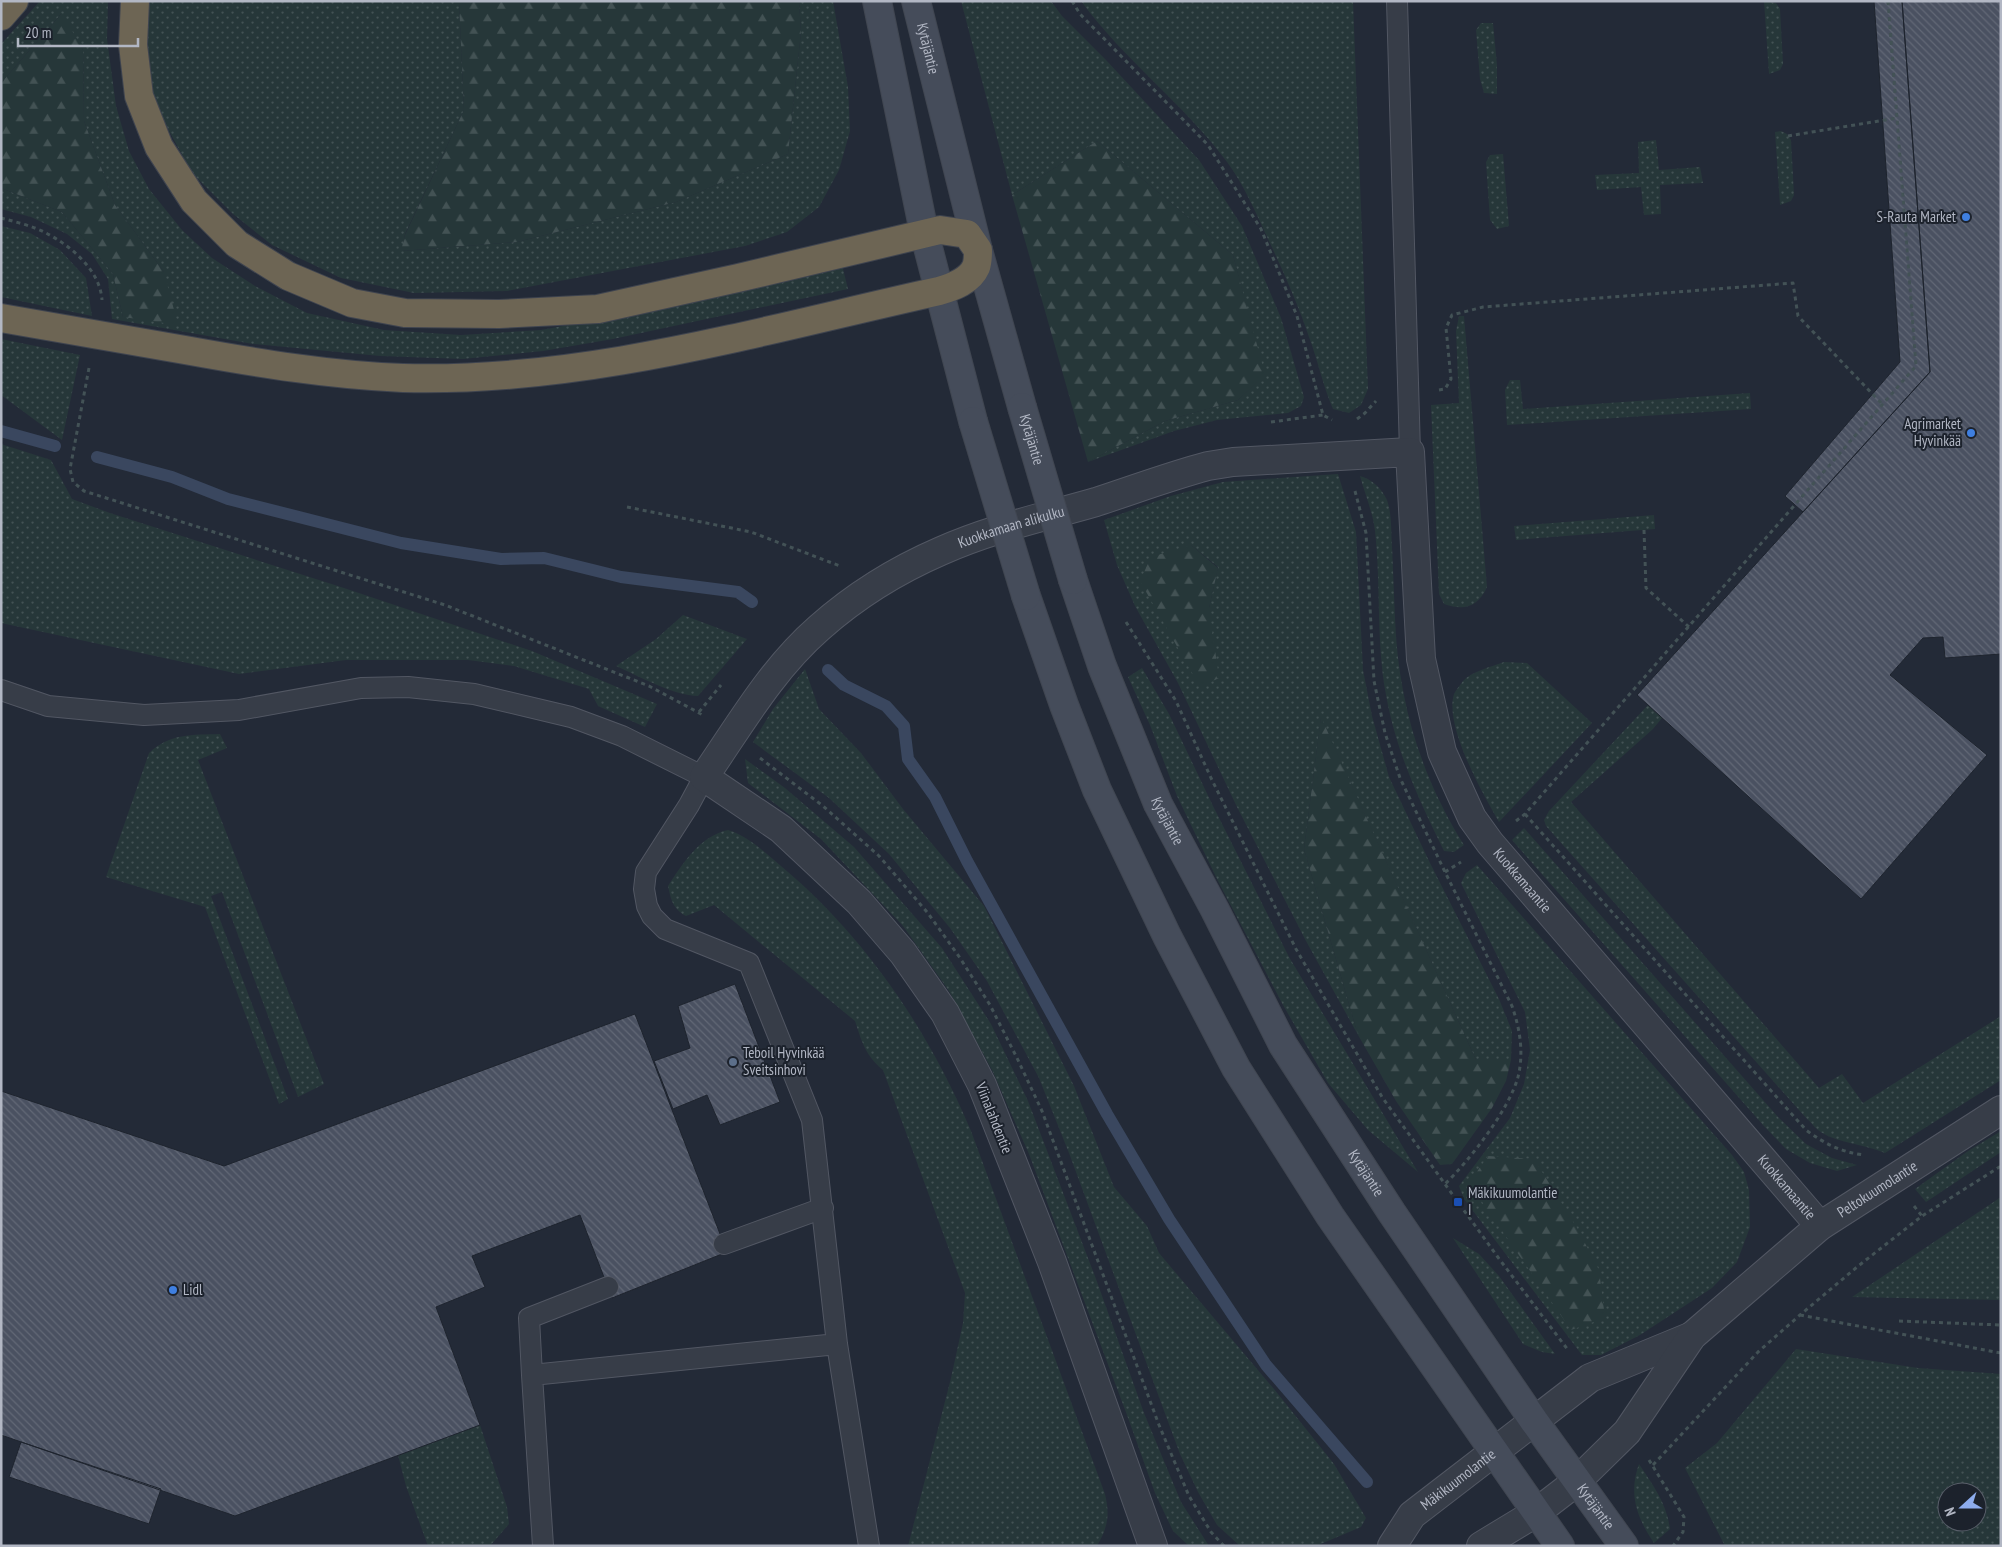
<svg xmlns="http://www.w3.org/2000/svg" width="2002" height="1547" font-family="'PT Sans Narrow',sans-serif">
  <defs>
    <pattern id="grass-dots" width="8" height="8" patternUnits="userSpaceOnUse" patternTransform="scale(1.25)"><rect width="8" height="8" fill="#263739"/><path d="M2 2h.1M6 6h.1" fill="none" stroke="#435254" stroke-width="1.8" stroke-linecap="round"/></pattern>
    <pattern id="forest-firs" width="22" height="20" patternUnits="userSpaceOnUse" patternTransform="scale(1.25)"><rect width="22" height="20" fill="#263739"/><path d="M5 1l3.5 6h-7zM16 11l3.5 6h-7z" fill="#435254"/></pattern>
    <pattern id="building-back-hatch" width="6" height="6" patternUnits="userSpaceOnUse" patternTransform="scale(1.25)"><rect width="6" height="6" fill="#4a5161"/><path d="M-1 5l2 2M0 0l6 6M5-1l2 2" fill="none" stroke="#626876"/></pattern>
  </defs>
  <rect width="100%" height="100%" fill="#232a37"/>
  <path fill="url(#grass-dots)" fill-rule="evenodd" d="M40 1H108L107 39 116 106 129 151 149 189 182 230 212 258 255 286 307 313 384 330 461 335 541 330 606 318 842 265 848 289 613 339 543 351 463 359 380 356 253 344 112 319 108 279 92 254 67 234 31 217 1 209V188L62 212 113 274 123 317 164 272 115 205 84 121 83 50 61 14 1 83V44Z
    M146 1H459L464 110 405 234 402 251 517 242 676 202 788 154 801 32 799 1H833L848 87 850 131 839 170 819 207 787 232 745 246 507 291 414 293 341 278 272 245 233 214 192 173 168 129 151 91 144 37Z
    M961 1H1051L1062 16 1106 60 1199 160 1242 226 1281 318 1304 397 1301 406 1288 413 1217 420 1174 431 1088 462 1165 421 1238 400 1264 375 1233 255 1097 141 1012 195Z
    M1081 1H1353L1368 389 1361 405 1349 413 1333 409C1323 386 1318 361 1309 337 1298 304 1283 271 1268 239 1256 213 1244 185 1227 162 1184 104 1124 60 1081 1Z
    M1764 1 1776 3 1780 9 1783 64 1780 70 1769 74Z
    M1481 23H1493L1497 65V94L1484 93 1480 79 1476 30Z
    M1781 131 1787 134 1791 140 1794 195 1791 201 1780 205 1775 132Z
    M1656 140 1659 170 1700 167 1703 183 1660 185 1661 214 1644 215 1641 187 1597 190 1595 175 1639 173 1638 142Z
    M1503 154 1509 226 1497 229 1490 220 1486 162 1490 155Z
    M1 226 30 233 60 250 86 278 92 316 1 297Z
    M1459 316H1464L1487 587C1478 607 1465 611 1444 604L1439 594 1431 405 1459 403 1456 331Z
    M1 339 80 355 62 440 1 395Z
    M1510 380H1520L1523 409 1750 393 1751 409 1507 425 1505 390Z
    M1 444 51 460 72 499 110 513 344 588 532 651 657 704 645 727 598 706 589 689 514 666 468 660H346L239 674 1 623Z
    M1338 474 1356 532 1363 670 1372 716 1389 777 1430 863 1499 999 1512 1031 1511 1060H1476L1321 718 1304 849 1358 1035 1306 941 1237 807 1178 683 1135 606 1117 565 1104 520 1171 496 1223 482ZM1191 545 1218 567 1209 608Z
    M1360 476C1372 479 1382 489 1387 500 1392 514 1391 532 1392 546 1393 570 1394 594 1395 618 1398 700 1420 775 1464 845L1454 852 1444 851C1419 800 1396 751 1386 695 1376 641 1381 585 1375 531 1373 513 1365 494 1360 476Z
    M1654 515 1655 529 1516 540 1514 526Z
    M683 615 747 639 698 696C674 696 639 676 616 666L656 639Z
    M1504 662 1527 663 1592 723 1499 822C1483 794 1444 726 1454 694 1456 690 1460 685 1463 681 1472 671 1491 667 1504 662Z
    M1142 668 1169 714 1213 806 1289 957 1418 1172 1368 1130 1328 1083 1283 1005 1218 881 1177 796 1150 725 1128 677Z
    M805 669 819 709 861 753 903 809 984 906 1074 1086 1114 1187 1147 1226 1159 1253 1274 1389 1334 1464 1366 1518 1361 1527 1316 1546H1240L1217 1525 1198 1492 1180 1454 1069 1153 1039 1078 987 981 950 928 889 854 829 798 753 742 773 709Z
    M1648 705 1662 718 1653 729 1571 802 1819 1088 1842 1074 1863 1103 2001 1016V1080L1885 1153C1865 1144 1834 1143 1818 1130 1814 1127 1811 1122 1807 1119L1546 826 1544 820 1549 811Z
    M220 734 227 748 198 760 324 1084 298 1097 222 892 211 896 288 1099 279 1104 205 907 106 877 149 753C170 733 192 735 220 734Z
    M745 759 785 788 854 847 942 948 991 1024 1028 1101 1096 1279 1144 1413 1181 1502 1209 1546H1189L1173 1531 1155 1493 1127 1415 1029 1154 992 1070 949 991 903 926 821 839 748 783Z
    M1524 828 1778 1117 1806 1144 1832 1158 1857 1165 1837 1171 1810 1163 1786 1149 1763 1125 1512 840Z
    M728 830C750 837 764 852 781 866 865 936 929 1031 971 1131L1105 1494C1110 1515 1108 1527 1097 1546H908L951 1378 963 1323 965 1293 883 1070C865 1055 862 1042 855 1021L714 905 686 916C673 909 671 900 668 886 683 863 700 836 728 830Z
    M1477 865 1732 1155 1744 1172 1749 1190 1750 1227 1737 1262 1712 1288 1640 1335 1601 1355H1582L1464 1199 1459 1186 1510 1118 1524 1084 1530 1050 1525 1012 1461 883 1466 873Z
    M2001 1131V1152L1926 1202 1915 1189 1968 1151Z
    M2001 1197V1300L1852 1297Z
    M1453 1238 1479 1254 1499 1276 1555 1354 1542 1352 1523 1344Z
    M1796 1349 1918 1368 2001 1374V1546H1725L1685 1468 1717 1443ZM1947 1492H1977V1522H1947Z
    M480 1425 507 1507 509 1524 490 1546H428L406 1486 398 1455Z
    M1639 1464C1653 1485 1667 1504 1670 1529L1654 1543C1637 1518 1628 1494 1639 1464Z"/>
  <path fill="url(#forest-firs)" d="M459 1H799L801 32 788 154 676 202 517 242 401 251 405 235 464 110Z
    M62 13 83 50 84 121 115 205 164 272 178 325 123 317 113 274 62 212 1 188V83Z
    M1097 141 1233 255 1265 375 1238 400 1165 421 1088 462 1012 195Z
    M1191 545 1218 568 1209 608 1219 678 1200 687 1140 581 1151 557Z
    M1321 717 1476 1060H1511L1506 1081 1492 1108 1452 1164 1440 1165 1396 1101 1358 1035 1304 849Z
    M1488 1156 1534 1159 1577 1228 1599 1270 1605 1318 1571 1330 1469 1183Z"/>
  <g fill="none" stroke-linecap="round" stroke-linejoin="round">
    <path stroke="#3a475f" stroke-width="12" d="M1 431 55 446
      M97 457 172 477 228 499 401 543 501 559 544 558 621 577 738 592 752 602
      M828 670 844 685 886 706 904 726 908 759 935 797 967 861 1107 1114 1169 1219 1266 1365 1367 1482"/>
  </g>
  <path fill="url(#building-back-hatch)" stroke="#1e242e" d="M1874 1H1902L1930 372 1803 512 1785 496 1900 362Z
    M1902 1H2001V654L1945 658 1943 637 1923 638 1890 675 1987 755 1861 899 1637 695 1930 372Z
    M735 984 780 1102 720 1125 707 1095 673 1109 654 1061 690 1048 678 1006Z
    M635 1014 727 1252 612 1298 580 1215 472 1256 485 1287 436 1307 480 1425 235 1516 1 1435V1091L224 1166Z
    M21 1442 161 1489 149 1524 9 1477Z"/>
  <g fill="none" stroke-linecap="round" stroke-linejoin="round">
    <defs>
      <path id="lane" d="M1397 1 1410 452
        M1 690 48 706 144 715 239 710 361 688 408 687 474 694 571 717 622 736 704 777 689 805 646 872 644 889 647 906 652 916 665 929 749 963 812 1120 837 1344 869 1546
        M724 1244 823 1208
        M532 1375 529 1318 608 1287
        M543 1546 532 1375 837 1344"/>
      <g id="street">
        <path id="s1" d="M1153 1546 1052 1262 982 1085 945 1013 903 953 859 902 781 829 704 777C740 725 771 670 819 628 855 596 897 570 941 551 990 529 1044 517 1096 502 1133 490 1170 476 1208 466L1233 462 1410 452 1421 659 1442 752 1472 818 1490 843 1820 1226"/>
        <path id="s2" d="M1392 1546 1412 1515 1590 1378 1692 1336"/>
        <path id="s3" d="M1481 1546 1537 1512 1576 1482 1627 1432 1692 1336 1820 1226 2001 1110"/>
      </g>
      <g id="secondary">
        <path d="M877 1 924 232 973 421"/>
        <path id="s4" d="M916 1 978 250 1022 407"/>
        <path id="s5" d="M1073 580 1102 666 1158 804 1215 910 1283 1045 1392 1213 1534 1421 1624 1546"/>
        <path d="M1026 596 1064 705 1097 790 1167 936 1236 1068 1330 1216 1560 1546"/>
      </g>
      <path id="highway" d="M1 16 14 1
        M1 318C62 329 124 339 185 350 257 363 329 375 403 378 586 383 762 330 939 291 953 287 970 281 976 267 978 262 978 255 978 250L967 234 940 230 738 278 598 309 499 314 405 313 352 303 288 276 237 244 194 201 159 147 139 96 133 45 135 1"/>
    </defs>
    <use href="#lane" stroke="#525763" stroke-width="22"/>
    <use href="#street" stroke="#525763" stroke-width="30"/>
    <use href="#secondary" stroke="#404651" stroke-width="30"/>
    <use href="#highway" stroke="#3f444f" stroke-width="30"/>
    <path stroke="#435256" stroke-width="3" stroke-dasharray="4 4" stroke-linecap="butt" d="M1072 1 1080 14 1208 145 1261 229 1297 316 1323 415 1332 420
      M1788 136 1897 118
      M1 218C16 222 33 226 46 233 71 246 100 270 102 300
      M89 368 70 469 73 482 84 491 445 605 649 686 703 715
      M1439 390 1445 389 1451 379 1446 328 1452 315 1483 307 1793 283 1798 316 1882 404
      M1357 419 1365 413 1376 401
      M1271 422 1323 415
      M1355 491 1366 533 1374 681 1385 733 1400 778 1445 872 1512 1006C1520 1029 1524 1053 1518 1077 1509 1110 1469 1161 1444 1185
      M627 507 751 532 840 566
      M1644 530 1646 588 1689 627
      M1126 622 1176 701 1211 778 1296 949 1382 1097 1497 1256 1568 1350
      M699 712 721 685
      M760 758 823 806 879 856 927 912 960 958 990 1005 1017 1058 1042 1111 1159 1425 1189 1496 1211 1532 1224 1546
      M1525 814 1806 1130C1825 1144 1841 1152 1864 1155
      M1516 821 1525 814 1916 366 1888 1
      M1445 872 1461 862
      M1914 1206 1922 1216
      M1800 1315 2001 1353
      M1899 1321 2001 1325
      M1649 1460 1684 1517 1683 1532 1673 1546
      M1653 1465 1758 1352 1800 1315 1857 1267 1922 1216 2001 1166"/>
    <use href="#lane" stroke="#373d48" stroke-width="20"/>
    <use href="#street" stroke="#373d48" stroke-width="28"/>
    <use href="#secondary" stroke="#454c5a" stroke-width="28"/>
    <use href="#highway" stroke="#6d6554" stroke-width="28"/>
    <defs>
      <g id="secondary-bridge">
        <path id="s6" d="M1022 407 1073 580"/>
        <path d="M973 421 1026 596"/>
      </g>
    </defs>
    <use href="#secondary-bridge" stroke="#404651" stroke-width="30" stroke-linecap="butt"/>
    <use href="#secondary-bridge" stroke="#454c5a" stroke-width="28"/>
  </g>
  <g fill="#3f7fe0" stroke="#1c222c" stroke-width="2">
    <circle cx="1966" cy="217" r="5"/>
    <circle cx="1971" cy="433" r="5"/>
    <circle cx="173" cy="1290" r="5"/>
  </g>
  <circle fill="#5c6f8a" stroke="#1c222c" stroke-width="2" cx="733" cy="1062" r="5"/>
  <rect fill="#1a4fb4" stroke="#1c222c" stroke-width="2" x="1453" y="1197" width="10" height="10" rx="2.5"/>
  <g text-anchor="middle" stroke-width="4" stroke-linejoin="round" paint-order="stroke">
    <g font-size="15" fill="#b2b7c4" stroke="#1c222c">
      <text dy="5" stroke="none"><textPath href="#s4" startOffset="49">Kytäjäntie</textPath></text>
      <text dy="5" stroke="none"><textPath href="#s6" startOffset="34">Kytäjäntie</textPath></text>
      <text dy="5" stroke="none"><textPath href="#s1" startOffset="1321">Kuokkamaan alikulku</textPath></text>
      <text dy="5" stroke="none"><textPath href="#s5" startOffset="259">Kytäjäntie</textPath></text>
      <text dy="5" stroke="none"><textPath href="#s1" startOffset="2185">Kuokkamaantie</textPath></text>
      <text transform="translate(994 1118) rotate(68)" y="5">Viinalahdentie</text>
      <text dy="5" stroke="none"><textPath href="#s5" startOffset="664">Kytäjäntie</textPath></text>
      <text dy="5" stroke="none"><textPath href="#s1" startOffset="2590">Kuokkamaantie</textPath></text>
      <text dy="5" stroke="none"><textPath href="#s3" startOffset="539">Peltokuumolantie</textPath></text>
      <text dy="5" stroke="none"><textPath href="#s2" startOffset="95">Mäkikuumolantie</textPath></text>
      <text dy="5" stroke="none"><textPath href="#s5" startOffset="1069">Kytäjäntie</textPath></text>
    </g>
    <g font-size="15" fill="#b2b7c4" stroke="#1c222c" text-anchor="start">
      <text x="1956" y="222" text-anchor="end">S-Rauta Market</text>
      <text x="1961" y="429" text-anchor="end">Agrimarket<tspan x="1961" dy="17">Hyvinkää</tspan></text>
      <text x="743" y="1058">Teboil Hyvinkää<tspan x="743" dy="17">Sveitsinhovi</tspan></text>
      <text x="1468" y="1198">Mäkikuumolantie<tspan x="1468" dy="17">I</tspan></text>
      <text x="183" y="1295">Lidl</text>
    </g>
  </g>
  <rect width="2002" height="1547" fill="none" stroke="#b2b7c4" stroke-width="5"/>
  <g transform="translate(1962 1507) rotate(249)"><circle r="24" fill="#1c222c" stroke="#585e69"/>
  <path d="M0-4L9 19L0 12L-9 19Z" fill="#8daced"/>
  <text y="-8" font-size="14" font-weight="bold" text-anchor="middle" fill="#b2b7c4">N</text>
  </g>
  <path d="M18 38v8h120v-8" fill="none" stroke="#b2b7c4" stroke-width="2.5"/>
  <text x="25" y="38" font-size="15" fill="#b2b7c4" stroke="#1c222c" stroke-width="4" paint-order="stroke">20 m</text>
</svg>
